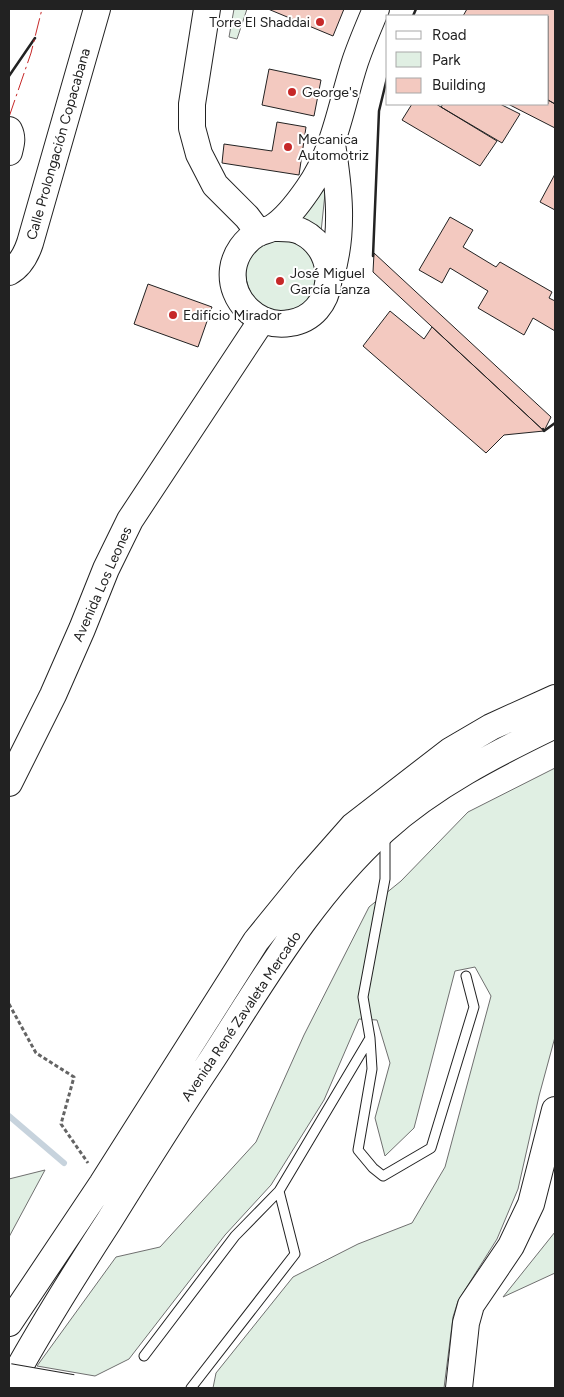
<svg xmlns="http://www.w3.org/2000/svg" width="564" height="1397" font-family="Figtree,sans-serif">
  <rect width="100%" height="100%" fill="#fff"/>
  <path fill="#e0efe3" stroke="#6f6f6f" d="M234 9H247L237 39 229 37Z
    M326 184 321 232 295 218Z
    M288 237 317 259 314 294C309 298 303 305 296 309 260 327 224 270 262 243 268 239 280 239 288 237Z
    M555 768V1037L539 1096 518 1189 497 1239 458 1301 453 1317 444 1388H213L216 1373 293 1277 358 1244 412 1223 445 1167 491 996 475 967 455 971 414 1128 385 1156 375 1118 390 1063 377 1020 359 1019 324 1100 271 1185 225 1235 129 1359 95 1376 37 1366 116 1257 160 1247 256 1142 304 1035 369 907 401 881 468 812Z
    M45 1170 9 1237V1179Z
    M555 1232V1273L503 1297Z"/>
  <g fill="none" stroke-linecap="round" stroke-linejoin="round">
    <path stroke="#c7d3dd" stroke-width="6" d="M9 1116 64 1163"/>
  </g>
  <path fill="#f3c9c0" stroke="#222" d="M268 9H344L333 36Z
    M467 9H555V104L548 100V16H463Z
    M269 69 321 80 314 116 262 105Z
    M548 100 555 104V128L508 104H548Z
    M412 104H436L497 141 480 166 402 120Z
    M443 104H500L520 114 502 143 441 107Z
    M277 122 306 127 299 175 222 163 224 144 272 151Z
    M555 174V210L540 202Z
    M450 217 473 230 463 247 496 267 500 262 552 292 549 298 555 301V331L533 318 524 335 478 308 488 291 450 268 442 283 419 270Z
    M374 253 551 417 544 431 373 272Z
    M148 284 212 307 198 347 134 324Z
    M390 311 424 339 432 327 544 431 504 435 486 453 363 346Z"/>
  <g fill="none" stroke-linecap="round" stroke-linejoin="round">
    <defs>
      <path id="lane" d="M370 1038 372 1069 358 1150 373 1168 383 1176 431 1148 474 1007 466 976
        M144 1356 235 1236 279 1191
        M191 1388 295 1254 279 1191 370 1038 363 997 385 879V837"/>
      <path id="secondary" d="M207 9 192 104V128L199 154 215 185 247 217 259 233
        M9 130C13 138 11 144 9 152
        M272 228C282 228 293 227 302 232 342 252 336 316 290 323 259 329 229 301 233 269 235 254 245 240 258 233 263 231 268 230 272 228 287 219 299 202 308 189 335 151 341 105 355 62 361 44 369 26 376 9
        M9 272C20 266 26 255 30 243L97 9
        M331 275C344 232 339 188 332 144
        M9 783 53 695 82 629 106 569 130 520 262 320
        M9 1323 102 1184 256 941 308 877 353 826 450 751 491 727 555 698
        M9 1386C40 1329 74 1275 109 1221 143 1166 177 1112 213 1058 264 979 313 894 384 830 434 785 495 754 555 725
        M459 1388 466 1323 471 1305 511 1246 531 1204 555 1110"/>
    </defs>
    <use href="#lane" stroke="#222" stroke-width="11"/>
    <use href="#secondary" stroke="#222" stroke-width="28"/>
    <path stroke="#646464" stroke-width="3" stroke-dasharray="4 2.5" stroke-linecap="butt" d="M9 1004 36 1053 74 1077 61 1124 88 1163"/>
    <use href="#lane" stroke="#fff" stroke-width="9"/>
    <use href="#secondary" stroke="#fff" stroke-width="26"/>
    <defs>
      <path id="secondary-bridge" d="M9 1377 72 1388"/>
    </defs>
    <use href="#secondary-bridge" stroke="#222" stroke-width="28" stroke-linecap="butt"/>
    <use href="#secondary-bridge" stroke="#fff" stroke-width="26"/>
    <path stroke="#222" stroke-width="2.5" d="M413 16 416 9
      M9 76 35 38
      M373 256 379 111 388 74
      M543 429 544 431 555 423"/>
    <path stroke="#c62828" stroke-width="1" stroke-dasharray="18 4 2.5 4" stroke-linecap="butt" d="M9 117 31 53 42 9"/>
  </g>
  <g fill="#c62828" stroke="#fff" stroke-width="2">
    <circle cx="320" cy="22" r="5"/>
    <circle cx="292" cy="92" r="5"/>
    <circle cx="288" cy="147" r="5"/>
    <circle cx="280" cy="281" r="5"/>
    <circle cx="173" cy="315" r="5"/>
  </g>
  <g text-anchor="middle" stroke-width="4" stroke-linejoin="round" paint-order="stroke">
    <g font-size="14" fill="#222" stroke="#fff" text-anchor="start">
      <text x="310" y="27" text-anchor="end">Torre El Shaddai</text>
      <text x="302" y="97">George's</text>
      <text x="298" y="144">Mecanica<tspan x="298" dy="16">Automotriz</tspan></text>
      <text x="290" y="278">José Miguel<tspan x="290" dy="16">García Lanza</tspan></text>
      <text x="183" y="320">Edificio Mirador</text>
    </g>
    <g font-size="14" fill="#222" stroke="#fff">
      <text transform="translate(58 144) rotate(-74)" y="5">Calle Prolongación Copacabana</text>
      <text transform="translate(102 584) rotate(-66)" y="5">Avenida Los Leones</text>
      <text transform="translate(241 1016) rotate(-56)" y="5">Avenida René Zavaleta Mercado</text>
    </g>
  </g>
  <rect width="564" height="1397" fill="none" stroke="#222222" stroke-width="20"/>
  <rect x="386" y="15" width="162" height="90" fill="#ffffff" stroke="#a7a7a7"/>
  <rect x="396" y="31" width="25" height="8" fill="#ffffff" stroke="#a7a7a7"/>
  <text x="432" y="40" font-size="15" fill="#222222">Road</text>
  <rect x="396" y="52" width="25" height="15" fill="#e0efe3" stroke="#a7a7a7"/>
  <text x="432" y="65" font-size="15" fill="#222222">Park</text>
  <rect x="396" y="78" width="25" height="15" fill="#f3c9c0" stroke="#a7a7a7"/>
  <text x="432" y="90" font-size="15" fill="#222222">Building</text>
</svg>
